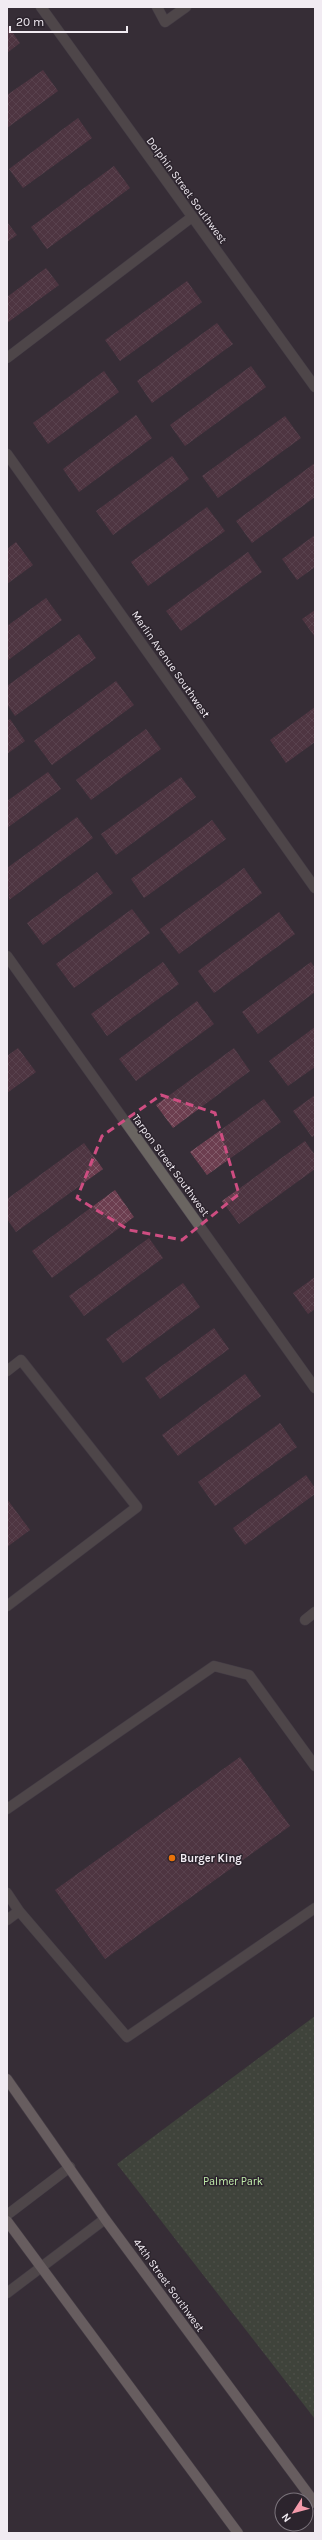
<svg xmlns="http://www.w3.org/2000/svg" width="322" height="2540" font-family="Karla,sans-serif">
  <defs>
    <pattern id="park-dots" width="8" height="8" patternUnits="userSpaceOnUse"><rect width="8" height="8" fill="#4a5e40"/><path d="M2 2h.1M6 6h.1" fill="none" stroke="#65755c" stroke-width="1.8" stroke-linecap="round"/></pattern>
    <pattern id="building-cross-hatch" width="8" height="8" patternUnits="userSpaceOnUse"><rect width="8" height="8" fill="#6c3e4f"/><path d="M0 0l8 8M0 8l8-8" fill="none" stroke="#815a69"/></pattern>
  </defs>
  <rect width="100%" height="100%" fill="#362e37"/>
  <path fill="url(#park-dots)" d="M315 2016V2419L117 2164Z"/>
  <path fill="url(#building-cross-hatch)" d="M7 25 20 43 7 53Z
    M43 70 58 91 7 128V95Z
    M78 118 92 138 23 188 9 169Z
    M114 166 130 188 47 249 31 227Z
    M7 222 17 235 7 242Z
    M46 268 59 285 7 323V297Z
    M187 281 202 302 120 361 105 340Z
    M217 323 233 344 152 403 137 381Z
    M251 366 266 387 185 446 170 425Z
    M104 371 119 392 48 444 33 423Z
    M136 415 152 438 79 492 63 469Z
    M285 416 301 438 218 498 202 476Z
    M172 456 189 479 113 535 96 511Z
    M315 463V497L252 543 236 521Z
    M207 507 225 531 148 586 131 562Z
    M315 535V567L297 580 282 559Z
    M16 542 33 565 7 584V549Z
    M248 552 262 572 181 631 166 611Z
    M46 598 62 620 7 661V626Z
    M315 610V637L302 619Z
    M79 634 96 658 15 716 7 704V686Z
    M116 681 134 705 52 765 34 741Z
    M315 707V742L286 763 270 740Z
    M10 719 25 741 7 754V721Z
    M146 729 161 749 91 800 76 780Z
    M48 772 61 789 7 828V801Z
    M181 777 196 797 116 855 101 834Z
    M77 817 93 838 9 900 7 868Z
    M212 820 226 839 144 898 131 879Z
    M244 868 262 893 179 954 160 929Z
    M97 872 113 893 43 945 27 923Z
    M132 909 150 933 74 988 56 964Z
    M279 912 295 934 214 993 198 971Z
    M163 962 179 984 107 1036 91 1014Z
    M311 962 315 968V992L258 1034 242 1012Z
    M197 1001 214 1024 136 1081 119 1059Z
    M315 1027V1067L288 1086 269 1061Z
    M18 1048 36 1072 7 1093V1056Z
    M234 1048 250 1071 173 1128 156 1105Z
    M315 1095V1135L312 1137 293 1111Z
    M264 1099 281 1122 207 1175 190 1152Z
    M305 1141 315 1155V1169L239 1224 222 1201Z
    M84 1143 103 1169 16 1232 7 1219V1199Z
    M115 1190 134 1217 52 1278 32 1251Z
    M149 1238 163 1258 84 1316 69 1296Z
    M315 1277V1309L308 1314 293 1293Z
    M183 1283 200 1307 123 1363 106 1339Z
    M214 1328 229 1349 160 1399 145 1378Z
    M245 1374 261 1396 178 1456 162 1435Z
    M280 1423 297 1447 215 1506 198 1482Z
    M306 1475 315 1488V1494L245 1545 233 1528Z
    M7 1499 30 1530 7 1547Z
    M240 1757 290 1826 105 1959 55 1890Z"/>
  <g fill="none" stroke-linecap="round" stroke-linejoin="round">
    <defs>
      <path id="service" d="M157 7 165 22 186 7
        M7 1371 21 1360 137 1507 7 1606
        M7 1809 214 1666 249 1675 315 1766
        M7 1893 19 1911
        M7 1920 19 1911 127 2037 315 1908
        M7 2215 70 2167
        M7 2293 105 2219"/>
      <path id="minor" d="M41 7 315 387
        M7 358 192 217
        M7 454 315 888
        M7 956 315 1388
        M305 1620 315 1612"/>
      <path id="primary" d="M7 2079 105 2219 315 2503
        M7 2221 238 2533"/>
    </defs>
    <use href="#service" stroke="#544c55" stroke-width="11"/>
    <use href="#minor" stroke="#544c55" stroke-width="11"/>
    <use href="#primary" stroke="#544c55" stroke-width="11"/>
    <use href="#service" stroke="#6a6561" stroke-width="10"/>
    <use href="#minor" stroke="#6a6561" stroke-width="10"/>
    <use href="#primary" stroke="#a29790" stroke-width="10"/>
  </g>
  <path d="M0 0H322V2540H0ZM161 1095 215 1113 239 1194 182 1240 129 1230 77 1198 102 1136Z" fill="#362e37" fill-opacity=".55" fill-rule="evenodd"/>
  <path fill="none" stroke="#ce4d81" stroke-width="3" stroke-dasharray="8 5" stroke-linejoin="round" d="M161 1095 215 1113 239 1194 182 1240 129 1230 77 1198 102 1136Z"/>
  <circle fill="#e8710a" stroke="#2c242d" stroke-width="1.5" cx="172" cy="1858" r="4"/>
  <g text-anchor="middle" stroke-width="3" stroke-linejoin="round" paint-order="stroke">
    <g font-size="11" fill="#f1ebf2" stroke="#2c242d">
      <text transform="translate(187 190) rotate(54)" y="4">Dolphin Street Southwest</text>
      <text transform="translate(171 664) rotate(55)" y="4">Marlin Avenue Southwest</text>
      <text transform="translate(171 1165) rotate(54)" y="4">Tarpon Street Southwest</text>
      <text transform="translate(169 2285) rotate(54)" y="4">44th Street Southwest</text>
    </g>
    <g font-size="11" font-weight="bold" fill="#f1ebf2" stroke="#2c242d" text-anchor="start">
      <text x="180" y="1862">Burger King</text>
    </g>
    <g font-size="11" fill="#c2eeac" stroke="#2c242d">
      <text x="233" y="2185">Palmer Park</text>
    </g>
  </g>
  <rect width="322" height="2540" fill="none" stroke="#f1ebf2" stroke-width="16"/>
  <g transform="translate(294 2512) rotate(234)"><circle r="19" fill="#2c242d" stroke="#7b747c"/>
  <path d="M0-3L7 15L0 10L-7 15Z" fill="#f39aaa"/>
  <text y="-6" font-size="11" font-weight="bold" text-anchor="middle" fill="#f1ebf2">N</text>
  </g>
  <path d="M10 26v6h117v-6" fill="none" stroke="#f1ebf2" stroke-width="2"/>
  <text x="16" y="26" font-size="12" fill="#f1ebf2" stroke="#2c242d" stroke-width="3" paint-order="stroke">20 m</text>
</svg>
